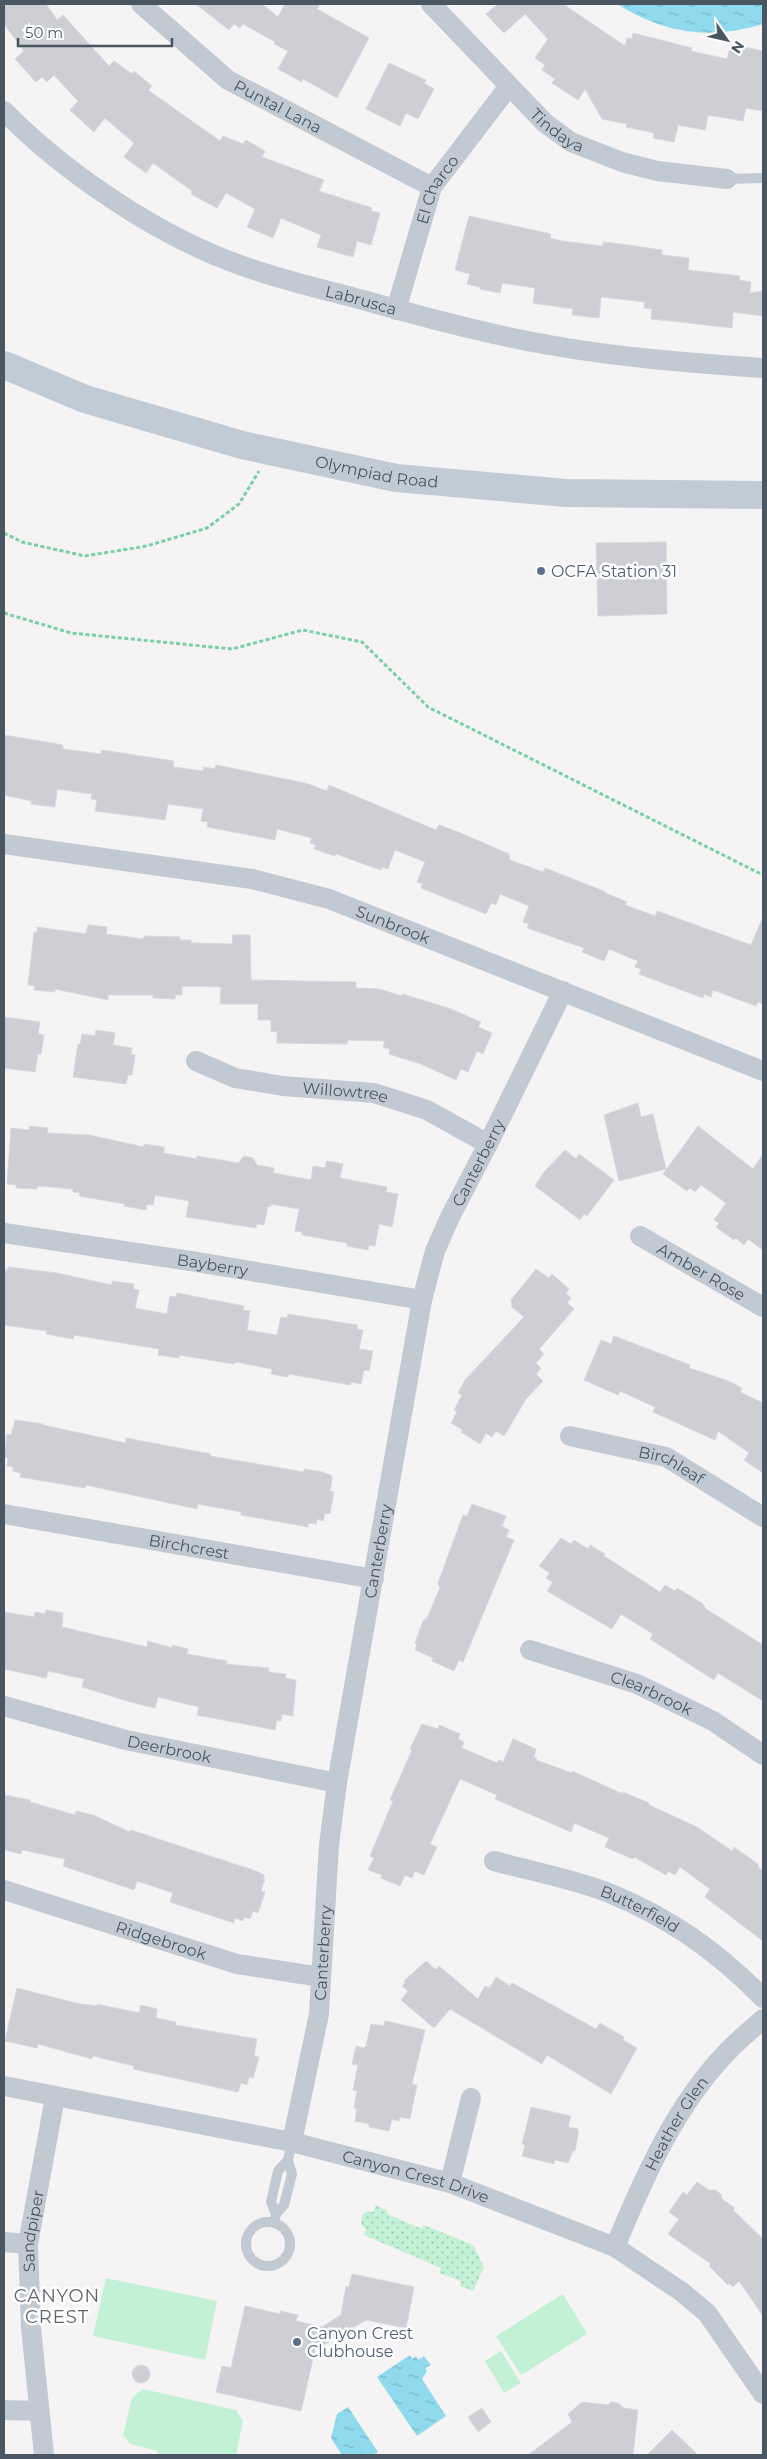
<svg xmlns="http://www.w3.org/2000/svg" width="767" height="2459" font-family="Montserrat,sans-serif">
  <defs>
    <pattern id="grass-dots" width="8" height="8" patternUnits="userSpaceOnUse" patternTransform="scale(1.25)"><rect width="8" height="8" fill="#c3f1d5"/><path d="M2 2h.1M6 6h.1" fill="none" stroke="#a0c6b0" stroke-width="1.8" stroke-linecap="round"/></pattern>
    <pattern id="water-ripples" width="26" height="14" patternUnits="userSpaceOnUse" patternTransform="scale(1.25)"><rect width="26" height="14" fill="#90daee"/><path d="M2 4q2-2 4 0t4 0M15 11q2-2 4 0t4 0" fill="none" stroke="#78b4c4"/></pattern>
  </defs>
  <rect width="100%" height="100%" fill="#f5f3f3"/>
  <path fill="url(#grass-dots)" d="M376 2205 388 2211 387 2214 422 2229 424 2225 473 2245 484 2267 473 2291 460 2286 461 2281 439 2273 441 2268 364 2235 366 2229 361 2224 362 2215 369 2211 373 2212Z"/>
  <path fill="#c3f1d5" d="M106 2278 217 2301 205 2360 93 2336Z
    M563 2294 587 2334 521 2375 496 2336Z
    M501 2351 521 2383 504 2393 485 2361Z
    M143 2389 236 2410 243 2421 236 2455H158V2451L130 2444 123 2435 132 2398Z"/>
  <path fill="url(#water-ripples)" d="M617 4H763V24C709 40 665 34 617 4Z
    M410 2355 412 2359 416 2356 418 2360 424 2356 431 2365 425 2368 427 2371 422 2379 446 2416 417 2436 377 2377Z
    M348 2407 378 2452 373 2455H342L331 2438 337 2414Z"/>
  <path fill="#cdcfd5" stroke="#d7d9de" d="M4 4H46L57 20 63 15 109 66 114 61 132 74 134 71 152 86 148 90 220 141 223 136 243 144 246 140 265 151 262 157 324 180 319 191 372 208 371 211 380 213 371 245 357 241 353 257 317 247 321 235 281 218 273 238 247 227 255 209 226 193 217 208 191 194 192 191 153 163 146 173 124 157 134 143 105 118 94 132 70 110 78 101 54 75 47 82 42 77 36 82 15 59 24 51 4 24Z
    M196 4H262L278 17 285 4H320L317 9 369 38 337 98 303 79 302 82 278 69 288 51 274 44 275 42 243 24 240 28 234 24 229 30Z
    M498 4H563L625 46 627 38 632 39 633 33 692 48 691 51 727 59 731 44 763 51V111L746 108 743 121 708 115 705 130 678 125 674 142 653 138 654 133 626 127 627 124 602 119 585 89 578 100 552 83 555 79 542 70 545 65 535 58 548 39 525 14 504 33 498 27 486 14Z
    M389 63 426 80 424 83 434 89 418 119 406 113 400 126 366 109Z
    M469 216 551 234 550 238 562 241 603 246V242L621 244 662 250V255L689 258 688 270 740 276 739 280 751 282 750 293 763 291V316L733 312 732 328 680 322 651 319 652 309 644 308 645 302 601 297 599 318 572 315 573 309 533 303 535 288 502 283 500 293 480 289V287L467 284 470 274 455 270Z
    M666 542 667 614 598 616 596 543Z
    M4 735 63 745V749L101 754 102 750 174 761 173 767 203 771 204 767 215 769 216 765 305 783 327 791 329 785 436 830 439 825 458 832 509 854 510 860 543 872 545 868 606 892 605 893 627 902 625 905 655 916 657 911 751 945 763 917V1004L758 1002 756 1006 713 990 711 997 704 994 703 998 639 974 641 969 635 967 638 961 609 949 604 961 582 952 584 948 527 928 529 924 523 922 529 906 500 894 496 905 491 903 486 914 421 888 423 884 417 882 425 862 395 850 388 869 382 867 381 870 336 854 335 856 314 849 316 845 310 843 312 838 277 829 275 840 207 827 208 822 201 821 203 809 168 804 165 820 95 811 97 800 91 799 92 794 57 789 55 807 31 804 32 801 4 795Z
    M88 925 107 927 106 934 144 939V936L180 937V940H191V943L232 944 233 935H250L251 980 356 982V988L379 989 402 996 403 994 451 1009 481 1022 478 1027 492 1033 483 1054 477 1051 468 1072 461 1069 456 1080 421 1064 389 1054 390 1049 383 1047 385 1041 348 1040 347 1044 277 1043V1031L271 1032V1020H258V1004H220L221 987 182 986V995H175V999L153 998V995H108V1000L55 989V992L34 990 35 986 28 985 34 932 37 933V927L86 934Z
    M4 1017 40 1022 38 1034 44 1035 41 1054H38L35 1072 4 1068Z
    M96 1030 115 1033 113 1045 132 1048 131 1055H135L132 1075H128L126 1084 73 1077 78 1044 80 1045 82 1034 95 1036Z
    M638 1103 641 1117 653 1114 666 1169 619 1181 604 1115Z
    M30 1126 48 1128 47 1133 89 1135 144 1147V1144L164 1147V1153L197 1159V1156L238 1163 244 1156 253 1158 257 1165 274 1168 273 1173 311 1180 313 1166 325 1168 327 1161 343 1164 340 1178 387 1187 386 1192 398 1194 392 1227 379 1224 375 1246 369 1245 368 1250 347 1246V1243L302 1235V1232L295 1231 299 1209 271 1204V1207L268 1206 264 1225 257 1224 256 1228 186 1217 189 1201 155 1195 153 1205 147 1204 146 1210 124 1206 125 1204 79 1196 80 1193 73 1192V1189L38 1186 37 1189 16 1188V1185L7 1184 11 1128 29 1130Z
    M698 1126 753 1169 763 1154V1250L748 1239 744 1245 736 1238 734 1240 716 1227 719 1223 714 1220 726 1203 701 1185 695 1192 690 1188 687 1191 663 1174Z
    M565 1150 576 1159 579 1154 614 1180 587 1216 584 1214 580 1220 535 1186 544 1172Z
    M8 1267 57 1273 112 1285V1281L134 1284 133 1289 139 1290 135 1308 167 1314 170 1296 176 1297 177 1293 244 1306 243 1310 250 1311 247 1330 277 1335 281 1317 287 1318 288 1314 357 1325V1329L363 1330 359 1349 373 1351 369 1371 364 1370 361 1384 351 1382 350 1385 289 1374 288 1377 271 1374 272 1369 236 1362 234 1364 179 1355V1358L158 1355 159 1349 74 1335 73 1339 46 1334 47 1331 4 1325V1270H8Z
    M536 1269 549 1278 552 1274 569 1289 566 1293 571 1298 567 1303 574 1309 539 1349 544 1354 536 1363 541 1368 536 1374 543 1381 526 1399 504 1436 496 1431 492 1437 486 1433 480 1444 461 1432 463 1430 451 1423 457 1412 454 1410 462 1395 458 1393 465 1380 524 1317 512 1307 511 1300Z
    M614 1336 672 1358 690 1365 689 1368 726 1380 742 1388 740 1392 763 1403V1473L744 1460 749 1453 718 1431 715 1440 653 1412 655 1407 620 1391 618 1395 584 1380 601 1340 611 1344Z
    M15 1420 43 1424V1425L126 1443V1438L211 1454 210 1456 304 1472V1469L322 1472 331 1475 332 1479 330 1491 334 1492 330 1514 325 1513 323 1521 317 1519 316 1524 308 1523V1527L241 1515V1512L198 1504 197 1509 86 1485 85 1488 20 1477 21 1473 13 1471V1467L7 1466 8 1458 4 1457 7 1434 11 1435Z
    M472 1504 506 1516 502 1526 509 1530 506 1537 514 1540 463 1662 459 1660 454 1671 432 1661 433 1658 415 1650 417 1644 415 1643 423 1621 427 1618 440 1588 438 1583 463 1515 467 1516Z
    M561 1538 571 1544 574 1540 588 1549 590 1545 605 1554 604 1556 660 1592 665 1585 675 1591 677 1588 702 1603 706 1609 763 1645V1701L718 1673 714 1680 650 1639 653 1634 621 1614 612 1629 547 1591 553 1582 546 1578 550 1573 539 1566Z
    M46 1610 63 1613 62 1627 147 1647 148 1641 172 1648V1645L188 1649 187 1654 227 1661 226 1664 269 1668 268 1672 286 1674 285 1678 296 1680 293 1716 282 1714 281 1721 277 1720 275 1730 197 1715 199 1707 158 1697 155 1708 127 1701 82 1687 84 1679 48 1671 46 1678 4 1669V1612L34 1617 35 1612 45 1614Z
    M422 1724 438 1729 439 1725 460 1734 458 1739 464 1742 462 1748 497 1763 499 1760 503 1762 513 1739 536 1749 534 1757 537 1758 536 1760 572 1773V1771L623 1794V1792L649 1803V1805L697 1827 732 1851 734 1847 759 1865 758 1867 763 1871V1941L705 1897 710 1889 680 1867 675 1875 668 1871 666 1875 634 1857 633 1859 605 1847 609 1838 574 1823 571 1832 495 1799 497 1795 460 1779 430 1844 437 1847 424 1875 415 1871 412 1878 405 1875 400 1886 381 1878 382 1875 368 1870 374 1858 370 1856 393 1801 390 1800 412 1750 410 1749Z
    M4 1795 30 1800V1802L75 1815 76 1811 93 1815 130 1832 131 1830 256 1871 264 1875 263 1879H265L261 1891 265 1892 258 1913 253 1911 250 1919 244 1917 243 1921 235 1918 234 1923 170 1902 173 1893 137 1881 134 1890 63 1866 65 1859 22 1850 21 1854 4 1850Z
    M426 1961 436 1970 439 1966 478 1999 485 1986 490 1988 496 1977 510 1986 512 1983 596 2029 600 2023 624 2037 623 2040 637 2048 611 2094 547 2055 542 2064 450 2009 434 2028 401 2000 408 1991 402 1986 405 1983 404 1981Z
    M17 1988 80 2004 97 2006V2004L139 2013 141 2005 157 2009 156 2018 176 2022 175 2025 257 2039 254 2056 259 2057 253 2078 249 2077 247 2085 241 2083 238 2092 133 2069 134 2066 93 2056 92 2059 38 2044 37 2048 5 2041Z
    M385 2021 425 2030 412 2084 417 2085 410 2119 400 2117 399 2121 392 2119 389 2131 369 2127V2124L355 2121 357 2109 354 2108 357 2091 353 2090 358 2065 352 2064 356 2046 364 2048 366 2046 371 2024 384 2026Z
    M531 2107 571 2116 568 2127 578 2129V2135L575 2151H573L568 2163 555 2160 554 2164 522 2156 525 2145 522 2144Z
    M697 2182 709 2190H715L721 2194 722 2199 735 2208 733 2210 763 2239V2316L739 2281 733 2287 729 2283 728 2285 709 2266 711 2264 668 2234 679 2219 669 2212 683 2192 687 2195Z
    M352 2274 414 2287 406 2328 366 2320 315 2350 301 2411 216 2392 222 2366 231 2368 245 2306 280 2314V2311L298 2315 296 2321 322 2327 341 2315 346 2286 349 2287Z
    M132 2374a9 9 0 1 1 18 0a9 9 0 1 1-18 0Z
    M582 2402 608 2405 611 2402 618 2403 624 2408 638 2410 633 2455H528L572 2422 568 2414Z
    M482 2408 491 2422 478 2432 468 2417Z
    M672 2430 698 2455H647Z"/>
  <g fill="none" stroke-linecap="round" stroke-linejoin="round">
    <path stroke="#7ad0a6" stroke-width="3" stroke-dasharray="4 2.5" stroke-linecap="butt" d="M4 533 22 542 85 556 147 546 207 528 239 504 259 471
      M4 613 71 633 232 649 303 630 362 642 428 707 763 875"/>
    <path stroke="#c1cad2" stroke-width="10" d="M727 179 763 178
      M276 2214 271 2202 278 2171 288 2160
      M246 2244a22 22 0 1 1 44 0a22 22 0 1 1-44 0Z
      M274 2223 276 2214 284 2205 292 2174 288 2160 292 2142"/>
    <g stroke="#c1cad2" stroke-width="20">
      <path id="s1" d="M141 4 228 80 432 187"/>
      <path id="s2" d="M431 4 545 123 571 142 622 162 657 171 727 179"/>
      <path id="s3" d="M4 111C65 173 158 236 240 265 280 280 322 289 363 300 426 318 489 335 555 346 623 358 694 363 763 368"/>
      <path id="s4" d="M396 310 432 187 509 86"/>
      <path id="s5" d="M4 844 252 879 329 899 763 1071"/>
      <path id="s6" d="M196 1061 235 1078 283 1086 374 1093 427 1110 488 1144"/>
      <path id="s7" d="M4 1233 197 1262 422 1300"/>
      <path id="s8" d="M640 1236 763 1307"/>
      <path id="s9" d="M570 1436 666 1457 763 1517"/>
      <path id="s10" d="M4 1514 374 1579"/>
      <path id="s11" d="M530 1650 637 1684 713 1721 763 1755"/>
      <path id="s12" d="M4 1706 126 1740 337 1783"/>
      <path id="s13" d="M494 1861C530 1871 574 1879 609 1893 670 1918 717 1951 763 1998"/>
      <path id="s14" d="M4 1890 237 1964 321 1977"/>
      <path id="s15" d="M4 2086 292 2142 450 2183 615 2247 682 2292 707 2313 763 2394"/>
      <path id="s16" d="M292 2142 319 2014 329 1845 337 1783 422 1300 435 1251 450 1217 488 1144 563 991"/>
      <path d="M450 2183 471 2098"/>
      <path d="M4 2242 28 2244"/>
      <path id="s17" d="M615 2247C644 2177 677 2101 732 2047 742 2037 753 2028 763 2019"/>
      <path d="M4 2410 39 2411"/>
      <path id="s18" d="M44 2455 31 2328 28 2244 55 2097"/>
    </g>
    <path stroke="#c1cbd6" stroke-width="28" id="s19" d="M4 365 85 399 242 445 396 478 566 493 763 495"/>
  </g>
  <g fill="#5c6f8a" stroke="#fff" stroke-width="2">
    <circle cx="541" cy="571" r="5"/>
    <circle cx="297" cy="2342" r="5"/>
  </g>
  <g text-anchor="middle" stroke-width="5" stroke-linejoin="round" paint-order="stroke">
    <g font-size="16" fill="#4a5661" stroke="#fff">
      <text dy="6" stroke="none"><textPath href="#s1" startOffset="172">Puntal Lana</textPath></text>
      <text dy="6" stroke="none"><textPath href="#s2" startOffset="179">Tindaya</textPath></text>
      <text dy="6" stroke="none"><textPath href="#s4" startOffset="128">El Charco</textPath></text>
      <text dy="6" stroke="none"><textPath href="#s3" startOffset="410">Labrusca</textPath></text>
      <text dy="6" stroke="none"><textPath href="#s19" startOffset="389">Olympiad Road</textPath></text>
      <text dy="6" stroke="none"><textPath href="#s5" startOffset="399">Sunbrook</textPath></text>
      <text dy="6" stroke="none"><textPath href="#s6" startOffset="154">Willowtree</textPath></text>
      <text dy="6" stroke="none"><textPath href="#s16" startOffset="1002">Canterberry</textPath></text>
      <text dy="6" stroke="none"><textPath href="#s7" startOffset="211">Bayberry</textPath></text>
      <text dy="6" stroke="none"><textPath href="#s8" startOffset="71">Amber Rose</textPath></text>
      <text dy="6" stroke="none"><textPath href="#s9" startOffset="106">Birchleaf</textPath></text>
      <text dy="6" stroke="none"><textPath href="#s10" startOffset="188">Birchcrest</textPath></text>
      <text dy="6" stroke="none"><textPath href="#s16" startOffset="598">Canterberry</textPath></text>
      <text dy="6" stroke="none"><textPath href="#s11" startOffset="129">Clearbrook</textPath></text>
      <text dy="6" stroke="none"><textPath href="#s12" startOffset="171">Deerbrook</textPath></text>
      <text dy="6" stroke="none"><textPath href="#s13" startOffset="154">Butterfield</textPath></text>
      <text dy="6" stroke="none"><textPath href="#s14" startOffset="165">Ridgebrook</textPath></text>
      <text dy="6" stroke="none"><textPath href="#s16" startOffset="192">Canterberry</textPath></text>
      <text dy="6" stroke="none"><textPath href="#s17" startOffset="138">Heather Glen</textPath></text>
      <text dy="6" stroke="none"><textPath href="#s15" startOffset="422">Canyon Crest Drive</textPath></text>
      <text dy="6" stroke="none"><textPath href="#s18" startOffset="225">Sandpiper</textPath></text>
    </g>
    <g font-size="16" fill="#4e5e75" stroke="#fff" text-anchor="start">
      <text x="551" y="577">OCFA Station 31</text>
      <text x="307" y="2339">Canyon Crest<tspan x="307" dy="18">Clubhouse</tspan></text>
    </g>
    <g font-size="18" letter-spacing="1" fill="#5f6368" stroke="#fff">
      <text x="57" y="2302">CANYON<tspan x="57" dy="21">CREST</tspan></text>
    </g>
  </g>
  <rect width="767" height="2459" fill="none" stroke="#4a5661" stroke-width="10"/>
  <g transform="translate(727 40) rotate(124)" stroke="#ffffff" stroke-width="4" paint-order="stroke">
  <path d="M0-4L9 19L0 12L-9 19Z" fill="#4a5661"/>
  <text y="-8" font-size="14" font-weight="bold" text-anchor="middle" fill="#4a5661">N</text>
  </g>
  <path d="M18 38v8h154v-8" fill="none" stroke="#4a5661" stroke-width="2.5"/>
  <text x="25" y="38" font-size="15" fill="#4a5661" stroke="#ffffff" stroke-width="4" paint-order="stroke">50 m</text>
</svg>
